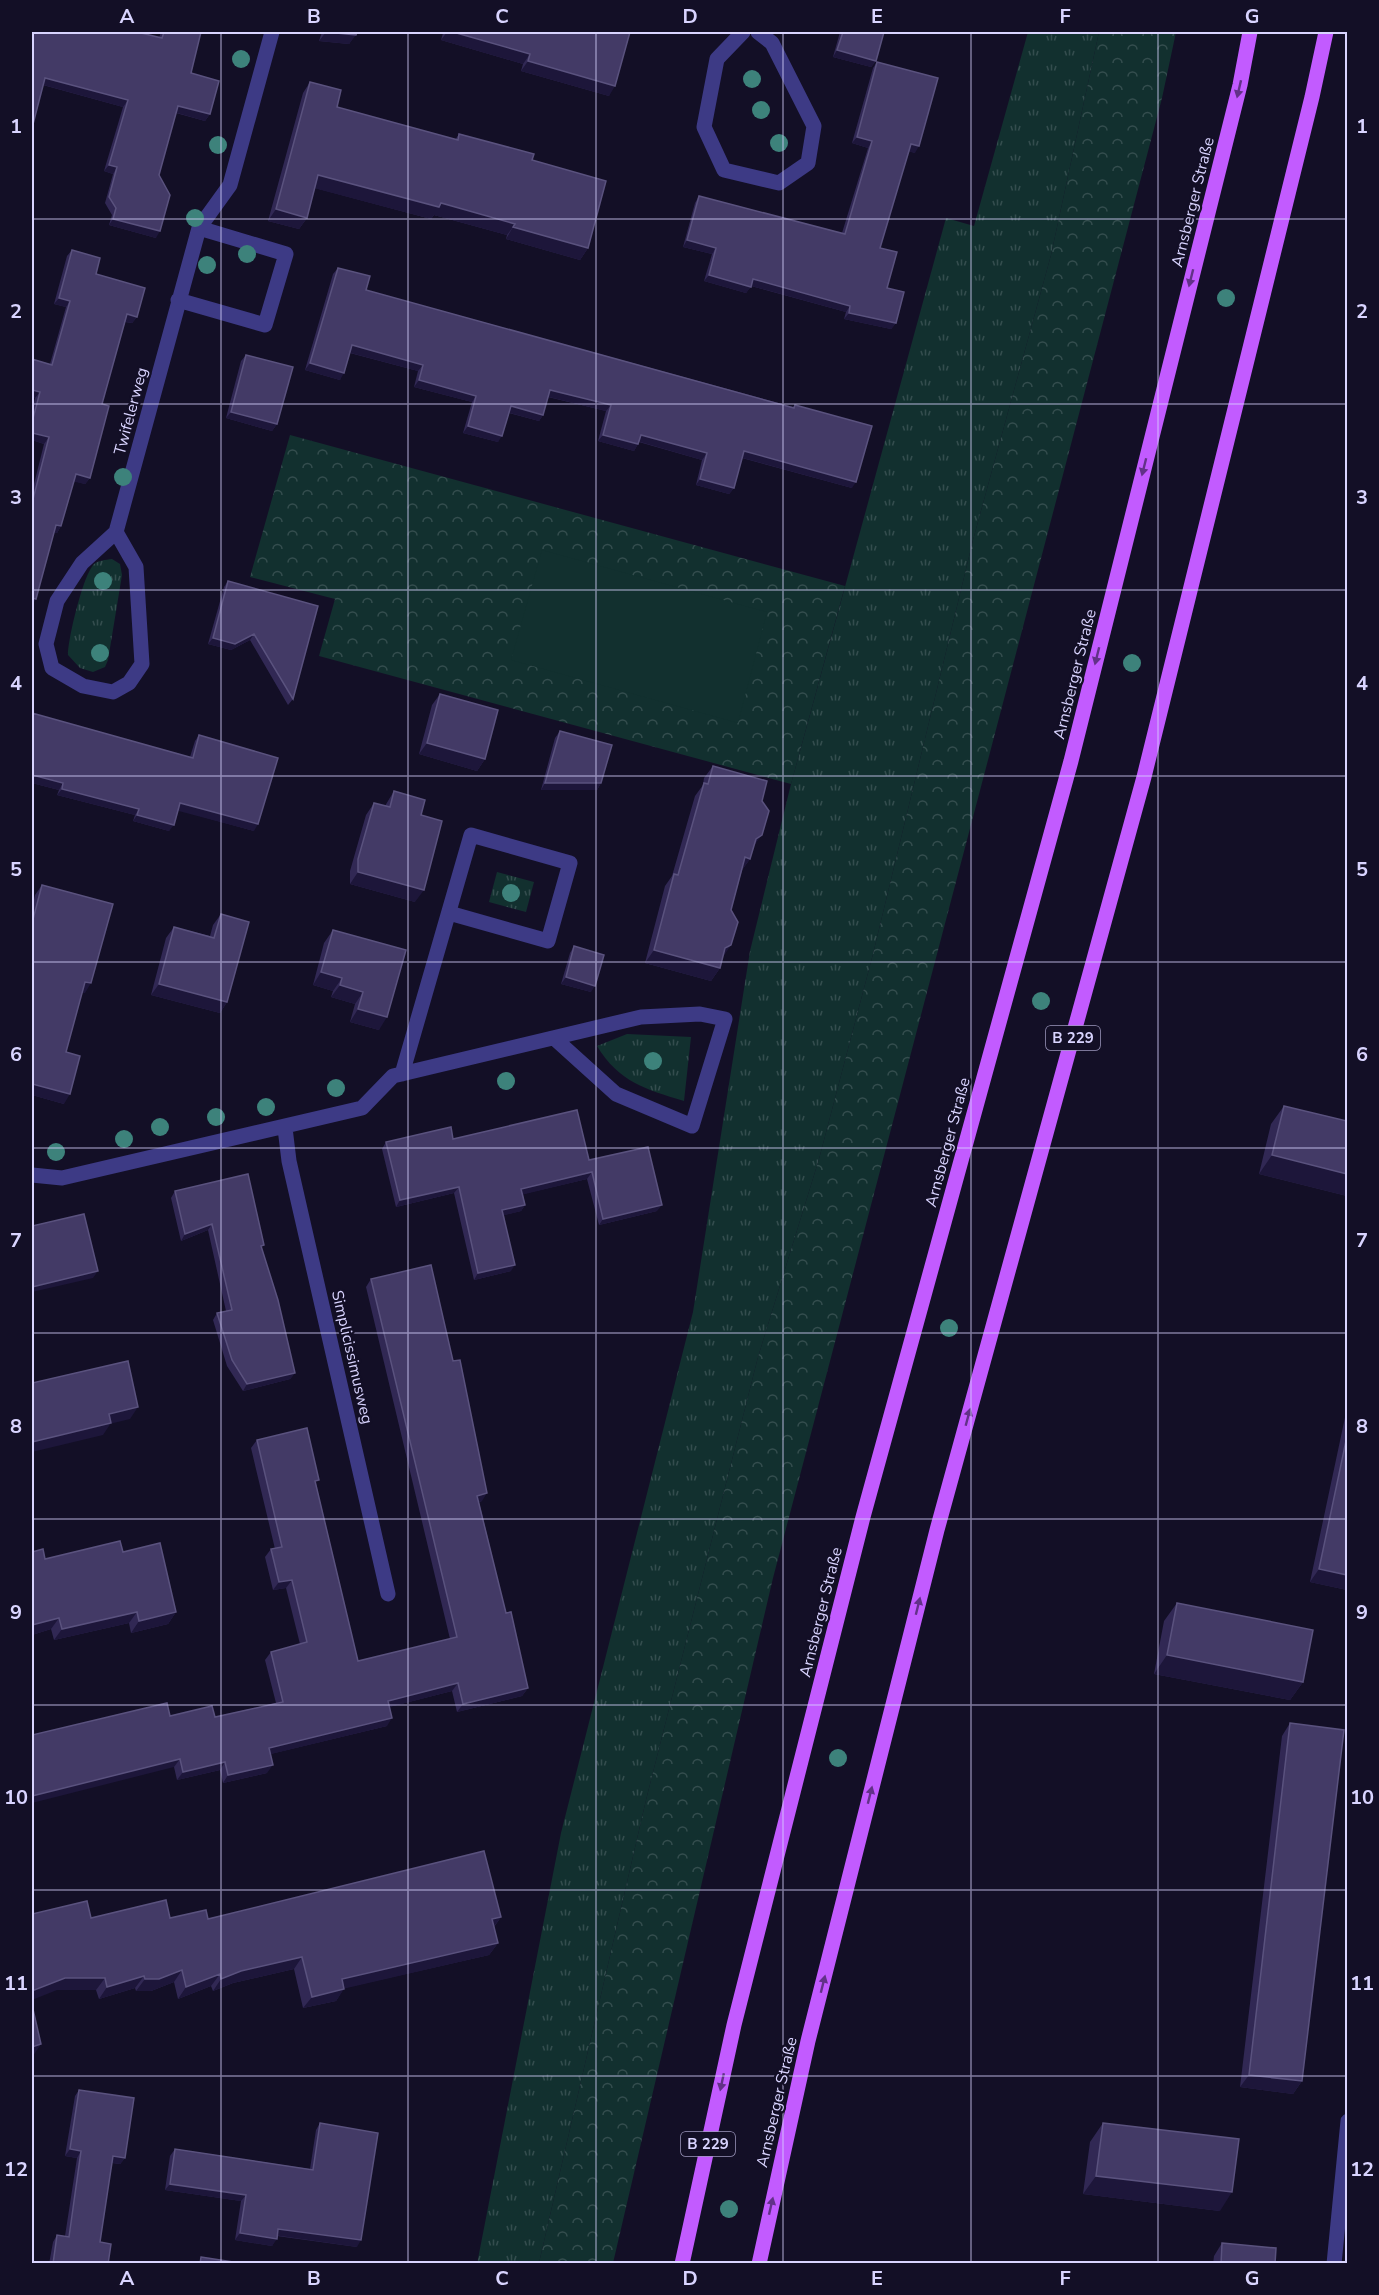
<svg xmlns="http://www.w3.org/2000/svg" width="1379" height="2295" font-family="'Nunito Sans',sans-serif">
  <defs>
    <pattern id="grass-tufts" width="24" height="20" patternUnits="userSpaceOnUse" patternTransform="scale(1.5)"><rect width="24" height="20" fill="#12302f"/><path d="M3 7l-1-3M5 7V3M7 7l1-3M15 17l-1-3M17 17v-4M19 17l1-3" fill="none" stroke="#344d4e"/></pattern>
    <pattern id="forest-crowns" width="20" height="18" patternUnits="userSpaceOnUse" patternTransform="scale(1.5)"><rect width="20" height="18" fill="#12302f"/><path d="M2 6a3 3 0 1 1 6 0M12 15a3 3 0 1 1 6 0" fill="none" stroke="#344d4e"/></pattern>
  </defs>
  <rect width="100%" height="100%" fill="#130f26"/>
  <path fill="url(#grass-tufts)" d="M1028 32H1099L1051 255 973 540 873 954 819 1159 758 1357 646 1800 539 2263 477 2264 561 1833 693 1312 750 951 791 784 946 218 974 226Z
    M112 559 120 564 122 575 108 660 105 667 93 672 80 668 68 655C68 639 83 575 94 564 99 560 105 560 112 559Z
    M497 872 534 882 526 912 489 902Z
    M627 1034 691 1037 684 1101C645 1089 619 1082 597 1046Z"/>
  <path fill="url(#forest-crowns)" d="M1099 32H1176L1162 98 773 1578 613 2263H539L646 1800 758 1357 819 1159 873 954 973 540 1051 255Z
    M290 435 845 586 791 784 319 656 335 599 250 577Z"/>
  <path fill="#12302f" d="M542 550 767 612 738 723 511 660Z"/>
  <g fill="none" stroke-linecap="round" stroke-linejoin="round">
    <path stroke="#3d3a85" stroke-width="15" d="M743 32 717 59 704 127 724 170 779 183 808 163 814 126 772 43 758 32
      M178 300 265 325 286 254 199 228
      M116 532 136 567 142 664 129 683 113 692 83 686 52 668 46 644 57 601 82 563 116 532 199 228 230 185 272 32
      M402 1074 471 835 570 863 548 941 449 913
      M285 1128 289 1161 388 1594
      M32 1175 62 1178 362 1108 393 1076 641 1017 700 1014 725 1019 692 1126 616 1094 554 1038
      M1334 2264 1348 2121"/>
    <path stroke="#c25bff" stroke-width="15" d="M682 2264 734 2025 863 1517 1071 761 1240 85 1250 32
      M759 2264 808 2041 937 1530 1144 777 1312 97 1326 32"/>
  </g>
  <g fill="#3d827b">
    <circle cx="241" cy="59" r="9"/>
    <circle cx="752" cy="79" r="9"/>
    <circle cx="761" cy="110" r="9"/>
    <circle cx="779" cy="143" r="9"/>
    <circle cx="218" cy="145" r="9"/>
    <circle cx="195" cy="218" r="9"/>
    <circle cx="247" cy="254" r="9"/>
    <circle cx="207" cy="265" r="9"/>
    <circle cx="1226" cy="298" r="9"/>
    <circle cx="123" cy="477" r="9"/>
    <circle cx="103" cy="581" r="9"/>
    <circle cx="100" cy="653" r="9"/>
    <circle cx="1132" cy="663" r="9"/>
    <circle cx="511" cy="893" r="9"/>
    <circle cx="1041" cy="1001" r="9"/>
    <circle cx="653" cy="1061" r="9"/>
    <circle cx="506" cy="1081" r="9"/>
    <circle cx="336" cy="1088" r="9"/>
    <circle cx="266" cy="1107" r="9"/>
    <circle cx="216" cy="1117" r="9"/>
    <circle cx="160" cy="1127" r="9"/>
    <circle cx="124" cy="1139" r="9"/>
    <circle cx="56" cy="1152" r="9"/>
    <circle cx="949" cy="1328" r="9"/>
    <circle cx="838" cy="1758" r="9"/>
    <circle cx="729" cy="2209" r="9"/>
  </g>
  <path fill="#312854" d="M32 32 159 38 161 32H201L191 73 210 114 205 121 176 113 159 175 156 238 109 225 112 215 105 203 113 174 104 171 123 107 43 85Z
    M322 32H357L349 44 319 41Z
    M439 32H630L609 96 521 71 523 64 441 40 443 33Z
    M840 32H884L876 61 871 67 833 57Z
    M877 62 915 153 909 151 880 248 887 288 896 323 891 329 844 319 846 312 751 286 746 293 704 281 712 254 683 247 695 203 699 196 842 233 868 148 852 143 873 68Z
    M310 82 337 107 455 140 459 134 532 160 588 248 580 260 506 239 507 235 434 215 431 219 315 188 307 218 299 229 268 221 303 93Z
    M72 250 137 317 132 323 125 322 102 404 90 478 85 484 74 481 61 526 57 533 54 532 32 605V492L44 444 32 440V412L35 398H32V359L50 364 66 307 54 304 67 256Z
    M338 268 366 290 793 407 795 405 852 488 742 458 734 488 729 494 696 485 702 460 639 442 634 451 598 441 606 411 548 397 543 415 539 421 509 413 498 442 463 433 472 402 414 387 418 371 350 353 340 380 305 370 333 274Z
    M246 355 277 424 272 431 226 418 241 361Z
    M228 581 293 699 288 705 250 640 231 650 208 644 224 587Z
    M440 694 485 759 477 771 419 754 432 705Z
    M32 713 190 757 195 741 199 735 254 831 178 810 169 831 133 821 135 815 57 795 59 790 32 783Z
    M560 731 601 783 597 790H541L555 738Z
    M713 766 762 801 753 847 750 859 742 870 731 910 720 968 711 981 645 963 665 886 672 876 695 796 703 785 704 778Z
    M394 791 421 815 415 902 350 884V871L366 815 374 803 385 806Z
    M42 885 85 993 82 992 66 1052 64 1104 32 1095V908L35 895Z
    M221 914 227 1002 220 1013 151 995 166 938 174 927 210 936 213 925Z
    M333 930 406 950 379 1030 350 1022 355 1004 331 997 333 991 313 985 324 943Z
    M574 946 591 992 561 984 570 953Z
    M1284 1106 1347 1121V1196L1259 1174 1271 1124Z
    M453 1139 589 1160 657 1211 599 1225 587 1179 523 1194 525 1205 521 1211 504 1215 511 1271 474 1280 454 1193 396 1207 382 1149 386 1142Z
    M175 1191 262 1249 295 1373 290 1379 243 1391 227 1366 213 1320 217 1313 226 1311 208 1230 181 1241 171 1198Z
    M371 1279 482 1501 479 1502 506 1613 528 1688 522 1696 457 1712 452 1691 389 1707 387 1726 270 1754 267 1773 223 1783 220 1770 177 1780 174 1767 170 1716 215 1717 276 1703 265 1660 271 1652 300 1644 286 1588 273 1590 265 1557 271 1549H275L251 1448 257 1440 316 1484 358 1661 450 1639 366 1287Z
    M1347 1408V1590L1310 1582Z
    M32 1552 45 1559 123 1552 176 1612 168 1624 131 1633 129 1623 54 1640 51 1629 32 1635Z
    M1177 1603 1303 1682 1290 1700 1154 1674 1164 1621Z
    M1290 1723 1302 2081 1293 2094 1240 2087 1282 1736Z
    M501 1917 494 1927 498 1943 489 1955 344 1988 336 2001 303 2008 294 1969 233 1983 213 1991 211 1986 178 1999 174 1982 151 1991H136L135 1988 99 1999 96 1990H57L91 1918 208 1919Z
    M79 2090 125 2158 120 2164 112 2163 100 2242 108 2264H49L53 2242 57 2235 65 2236 77 2158 65 2156 75 2096Z
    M320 2123 357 2247 277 2236 272 2246 235 2240 241 2201 165 2190 170 2156 175 2149 310 2169 316 2130Z
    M1103 2123 1220 2211 1083 2194 1090 2142Z
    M1222 2243 1275 2264H1213L1214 2256Z"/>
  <path fill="#1d163a" d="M326 32 356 35 349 44 319 41Z
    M447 32H453L530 54 523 64 441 40Z
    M837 50 876 61 871 67 833 57Z
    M528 61 615 86 609 96 521 71Z
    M45 78 128 100 123 107 40 84Z
    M178 106 210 114 205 121 174 112Z
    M857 137 872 141 868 148 852 143Z
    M911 144 919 146 915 153 906 151Z
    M109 165 117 167 113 174 104 171Z
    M318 175 441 203 515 224 507 235 434 215 431 219 310 187Z
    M276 209 307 218 299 229 268 221Z
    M113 219 160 231 156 238 109 225Z
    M513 227 588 248 580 260 506 239Z
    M687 240 716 248 712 254 683 247Z
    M709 275 751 287 746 293 704 281Z
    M753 279 850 306 846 312 748 285Z
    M59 298 70 301 66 307 54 304Z
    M849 313 896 323 891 329 844 319Z
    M127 314 137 317 132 323 122 321Z
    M352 345 423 365 418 371 347 352Z
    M310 363 344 373 340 380 305 370Z
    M419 380 476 396 472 402 414 387Z
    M32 390 40 392 35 398H32Z
    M550 390 611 405 606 411 545 396Z
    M511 406 543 415 539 421 506 412Z
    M231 412 277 424 272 431 226 418Z
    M468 426 502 436 498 442 463 433Z
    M32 433 49 437 44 444 32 440Z
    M603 435 638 444 634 451 598 441Z
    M641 435 707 453 702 460 637 441Z
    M744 451 856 482 852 488 739 457Z
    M76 474 90 478 85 484 71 481Z
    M700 479 734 488 729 494 696 485Z
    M56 525 61 526 57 533 51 532Z
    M32 598 36 599 32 605Z
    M254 634 250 640 231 650 208 644 213 638Z
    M427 743 485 759 477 771 419 754Z
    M32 775 63 783 59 790 32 783Z
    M545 783H601L597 790H541Z
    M62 789 139 809 135 815 57 795Z
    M180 803 258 824 254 831 175 810Z
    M137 815 174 825 169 831 133 821Z
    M762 835 753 847 756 839Z
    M745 857 750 859 741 871Z
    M358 872 424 890 415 902 350 884Z
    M731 945 723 957 725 948Z
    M654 950 720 968 711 981 645 963Z
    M321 972 342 978 333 991 313 985Z
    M566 977 595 986 591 992 561 984Z
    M85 982 91 983 85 993 78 991Z
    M159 984 227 1002 220 1013 151 995Z
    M340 985 363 992 355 1004 331 997Z
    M358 1009 387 1017 379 1030 350 1022Z
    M32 1084 70 1094 64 1104 32 1095Z
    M1272 1155 1347 1174V1196L1259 1174Z
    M592 1172 587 1179 517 1196 521 1189Z
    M459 1187 454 1193 396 1207 400 1200Z
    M525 1205 521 1211 498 1217 502 1210Z
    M662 1205 657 1211 599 1225 603 1219Z
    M212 1224 208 1230 181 1241 185 1234Z
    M515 1265 511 1271 474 1280 478 1273Z
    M98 1271 93 1278 32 1292V1287Z
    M295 1373 290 1379 243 1391 247 1384Z
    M138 1407 130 1419 101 1426 109 1414Z
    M111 1423 103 1435 32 1452V1442Z
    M487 1493 482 1501 472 1504 477 1496Z
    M1319 1569 1347 1575V1590L1310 1582Z
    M292 1580 286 1588 273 1590 279 1582Z
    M137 1612 129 1623 54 1640 62 1629Z
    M176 1612 168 1624 131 1633 139 1621Z
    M59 1618 51 1629 32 1635V1625Z
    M1167 1655 1303 1682 1290 1700 1154 1674Z
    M458 1683 452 1691 382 1709 388 1701Z
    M528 1688 522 1696 457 1712 463 1704Z
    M392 1718 387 1726 263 1756 269 1748Z
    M180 1759 174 1767 32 1803V1796Z
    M225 1762 220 1770 177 1780 183 1772Z
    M273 1765 267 1773 223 1783 228 1775Z
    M501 1917 492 1929V1919Z
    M498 1943 489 1955 334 1991 342 1979Z
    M302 1957 294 1969 233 1983 213 1991 221 1979 241 1971Z
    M182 1970 174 1982 151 1991H136L145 1979Z
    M220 1974 211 1986 178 1999 186 1987Z
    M144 1976 135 1988 99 1999 107 1987Z
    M65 1978H105L96 1990H57L32 2000V1991Z
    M344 1989 336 2001 303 2008 312 1997Z
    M41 2044 33 2056 32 2057V2047Z
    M1249 2075 1302 2081 1293 2094 1240 2087Z
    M70 2149 81 2151 77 2158 65 2156Z
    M113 2156 125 2158 120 2164 108 2162Z
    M1096 2176 1232 2192 1220 2211 1083 2194Z
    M170 2184 246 2195 241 2201 165 2190Z
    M278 2229 361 2240 357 2247 274 2235Z
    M240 2233 277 2239 272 2246 235 2240Z"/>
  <path fill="#433a66" stroke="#5a527e" stroke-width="1.5" d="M32 32H137L162 38 164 32H201L191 73 219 81 210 114 178 106 159 175 170 195 160 231 113 219 116 208 109 197 117 167 109 165 128 100 45 78 32 128Z
    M326 32H357L356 35Z
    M453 32H630L615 86 528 61 530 54Z
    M843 32H884L876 61 837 50Z
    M877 62 938 78 919 146 911 144 880 248 897 252 887 288 904 292 896 323 849 313 850 306 753 279 751 287 709 275 716 248 687 240 699 196 845 234 872 141 857 137Z
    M310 82 341 90 337 107 458 140 459 134 534 154 532 160 606 181 588 248 513 227 515 224 441 203 439 207 318 175 307 218 276 209Z
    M72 250 100 258 96 274 145 288 137 317 127 314 102 404 109 406 90 478 76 474 61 526 56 525 36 599 32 598V503L49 437 32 433V422L40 392 32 390V359L52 365 70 301 59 298Z
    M338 268 370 276 366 290 794 408 795 405 872 426 856 482 744 451 734 488 700 479 707 453 641 435 638 444 603 435 611 405 550 390 543 415 511 406 502 436 468 426 476 396 419 380 423 365 352 345 344 373 310 363Z
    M246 355 293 367 277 424 231 412Z
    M228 581 318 606 293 699 254 634 235 644 213 638Z
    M440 694 498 710 485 759 427 743Z
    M32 713 193 758 199 735 278 758 258 824 180 803 174 825 137 815 139 809 62 789 63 783 32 775Z
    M560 731 612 745 601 783H545Z
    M713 766 767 781 762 801 769 811 762 835 756 839 750 859 745 857 731 910 738 922 731 945 725 948 720 968 654 950 674 874 678 875 704 783 708 784Z
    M394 791 425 800 421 815 442 821 424 890 358 872V859L374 803 390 807Z
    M42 885 113 904 91 983 85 982 66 1052 80 1056 70 1094 32 1084V923Z
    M221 914 249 922 227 1002 159 984 174 927 214 938Z
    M333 930 406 950 387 1017 358 1009 363 992 340 985 342 978 321 972Z
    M574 946 604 955 595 986 566 977Z
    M1284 1106 1347 1121V1174L1272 1155Z
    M577 1110 589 1160 648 1147 662 1205 603 1219 592 1172 521 1189 525 1205 502 1210 515 1265 478 1273 459 1187 400 1200 386 1142 451 1127 453 1139Z
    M248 1174 264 1245 261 1246 278 1300 295 1373 247 1384 232 1360 217 1313 232 1310 212 1224 185 1234 175 1191Z
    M84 1214 98 1271 32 1287V1226Z
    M431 1265 453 1361 460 1360 487 1493 477 1496 506 1613 511 1612 528 1688 463 1704 458 1683 388 1701 392 1718 269 1748 273 1765 228 1775 225 1762 183 1772 180 1759 32 1796V1735L167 1703 170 1716 212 1706 215 1717 283 1702 271 1652 307 1642 292 1580 279 1582 271 1549 282 1547 257 1440 307 1428 319 1480 315 1481 358 1661 457 1637 371 1279Z
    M128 1361 138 1407 109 1414 111 1423 32 1442V1383Z
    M1347 1436V1575L1319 1569Z
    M120 1541 123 1552 160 1543 176 1612 139 1621 137 1612 62 1629 59 1618 32 1625V1552L43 1549 45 1559Z
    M1177 1603 1313 1630 1303 1682 1167 1655Z
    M1290 1723 1344 1730 1302 2081 1249 2075Z
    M484 1851 501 1917 492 1919 498 1943 342 1979 344 1989 312 1997 302 1957 241 1971 221 1979 220 1974 186 1987 182 1970 159 1979H145L144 1976 107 1987 105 1978H65L32 1991V1914L87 1901 91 1918 166 1900 170 1918 206 1910 208 1919Z
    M32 2005 41 2044 32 2047Z
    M79 2090 134 2098 125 2158 113 2156 100 2242 111 2244 108 2264H53L57 2235 69 2237 81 2151 70 2149Z
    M320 2123 378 2133 361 2240 278 2229 277 2239 240 2233 246 2195 170 2184 175 2149 313 2170Z
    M1103 2123 1239 2139 1232 2192 1096 2176Z
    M1222 2243 1276 2248 1275 2264H1221Z
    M201 2257 246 2264H200Z"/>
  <defs><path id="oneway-solid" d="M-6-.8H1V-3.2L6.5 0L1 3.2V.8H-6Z" transform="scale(1.5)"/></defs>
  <g fill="#623188">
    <use href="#oneway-solid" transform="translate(1239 89) rotate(103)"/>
    <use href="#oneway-solid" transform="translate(1191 278) rotate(104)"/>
    <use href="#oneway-solid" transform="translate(1144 467) rotate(104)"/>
    <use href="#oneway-solid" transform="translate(1097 656) rotate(104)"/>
    <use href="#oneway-solid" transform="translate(968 1417) rotate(-75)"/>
    <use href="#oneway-solid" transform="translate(918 1606) rotate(-76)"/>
    <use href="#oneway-solid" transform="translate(870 1795) rotate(-76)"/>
    <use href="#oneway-solid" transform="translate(823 1984) rotate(-76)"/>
    <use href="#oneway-solid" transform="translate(722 2082) rotate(102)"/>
    <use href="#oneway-solid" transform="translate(771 2206) rotate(-77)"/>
  </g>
  <path fill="none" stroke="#d9d4ff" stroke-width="1.5" stroke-opacity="0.55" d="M221 32V2264M408 32V2264M596 32V2264M783 32V2264M971 32V2264M1158 32V2264M32 219H1348M32 404H1348M32 590H1348M32 776H1348M32 962H1348M32 1148H1348M32 1333H1348M32 1519H1348M32 1705H1348M32 1890H1348M32 2076H1348"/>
  <g text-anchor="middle" stroke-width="4.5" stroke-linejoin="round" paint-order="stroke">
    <g fill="#130f26" stroke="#9e99be" stroke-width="1.5">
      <rect x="1046" y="1026" width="54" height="24" rx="4.5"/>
      <rect x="681" y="2132" width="54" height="24" rx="4.5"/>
    </g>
    <g font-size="15" font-weight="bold" fill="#d9d4ff">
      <text x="1073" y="1043">B 229</text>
      <text x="708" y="2149">B 229</text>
    </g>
    <g font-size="16" fill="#d9d4ff" stroke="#130f26">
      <text transform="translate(1192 202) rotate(-76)" y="6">Arnsberger Straße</text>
      <text transform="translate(130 411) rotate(-75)" y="6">Twifelerweg</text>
      <text transform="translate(1074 674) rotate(-76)" y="6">Arnsberger Straße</text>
      <text transform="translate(947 1142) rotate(-75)" y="6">Arnsberger Straße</text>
      <text transform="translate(353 1357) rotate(77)" y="6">Simplicissimusweg</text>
      <text transform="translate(820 1612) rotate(-76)" y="6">Arnsberger Straße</text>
      <text transform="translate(776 2102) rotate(-77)" y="6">Arnsberger Straße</text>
    </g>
  </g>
  <rect width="1379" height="2295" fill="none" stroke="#130f26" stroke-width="66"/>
  <rect x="33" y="33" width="1313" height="2229" fill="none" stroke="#d9d4ff" stroke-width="2"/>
  <g font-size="20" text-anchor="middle" font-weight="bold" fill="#d9d4ff">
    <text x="127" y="23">A</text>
    <text x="314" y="23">B</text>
    <text x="502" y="23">C</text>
    <text x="690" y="23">D</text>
    <text x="877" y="23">E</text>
    <text x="1065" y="23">F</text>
    <text x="1252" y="23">G</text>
    <text x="16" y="133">1</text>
    <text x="1362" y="133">1</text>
    <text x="16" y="318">2</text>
    <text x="1362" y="318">2</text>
    <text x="16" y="504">3</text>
    <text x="1362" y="504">3</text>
    <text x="16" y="690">4</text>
    <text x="1362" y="690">4</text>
    <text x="16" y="876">5</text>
    <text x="1362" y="876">5</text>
    <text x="16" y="1061">6</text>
    <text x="1362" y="1061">6</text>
    <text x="16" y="1247">7</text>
    <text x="1362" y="1247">7</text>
    <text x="16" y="1433">8</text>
    <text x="1362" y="1433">8</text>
    <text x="16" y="1619">9</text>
    <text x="1362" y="1619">9</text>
    <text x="16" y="1804">10</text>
    <text x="1362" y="1804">10</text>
    <text x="16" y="1990">11</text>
    <text x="1362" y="1990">11</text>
    <text x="16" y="2176">12</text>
    <text x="1362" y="2176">12</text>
    <text x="127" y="2285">A</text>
    <text x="314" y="2285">B</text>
    <text x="502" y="2285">C</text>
    <text x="690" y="2285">D</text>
    <text x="877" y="2285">E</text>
    <text x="1065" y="2285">F</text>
    <text x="1252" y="2285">G</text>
  </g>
</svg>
